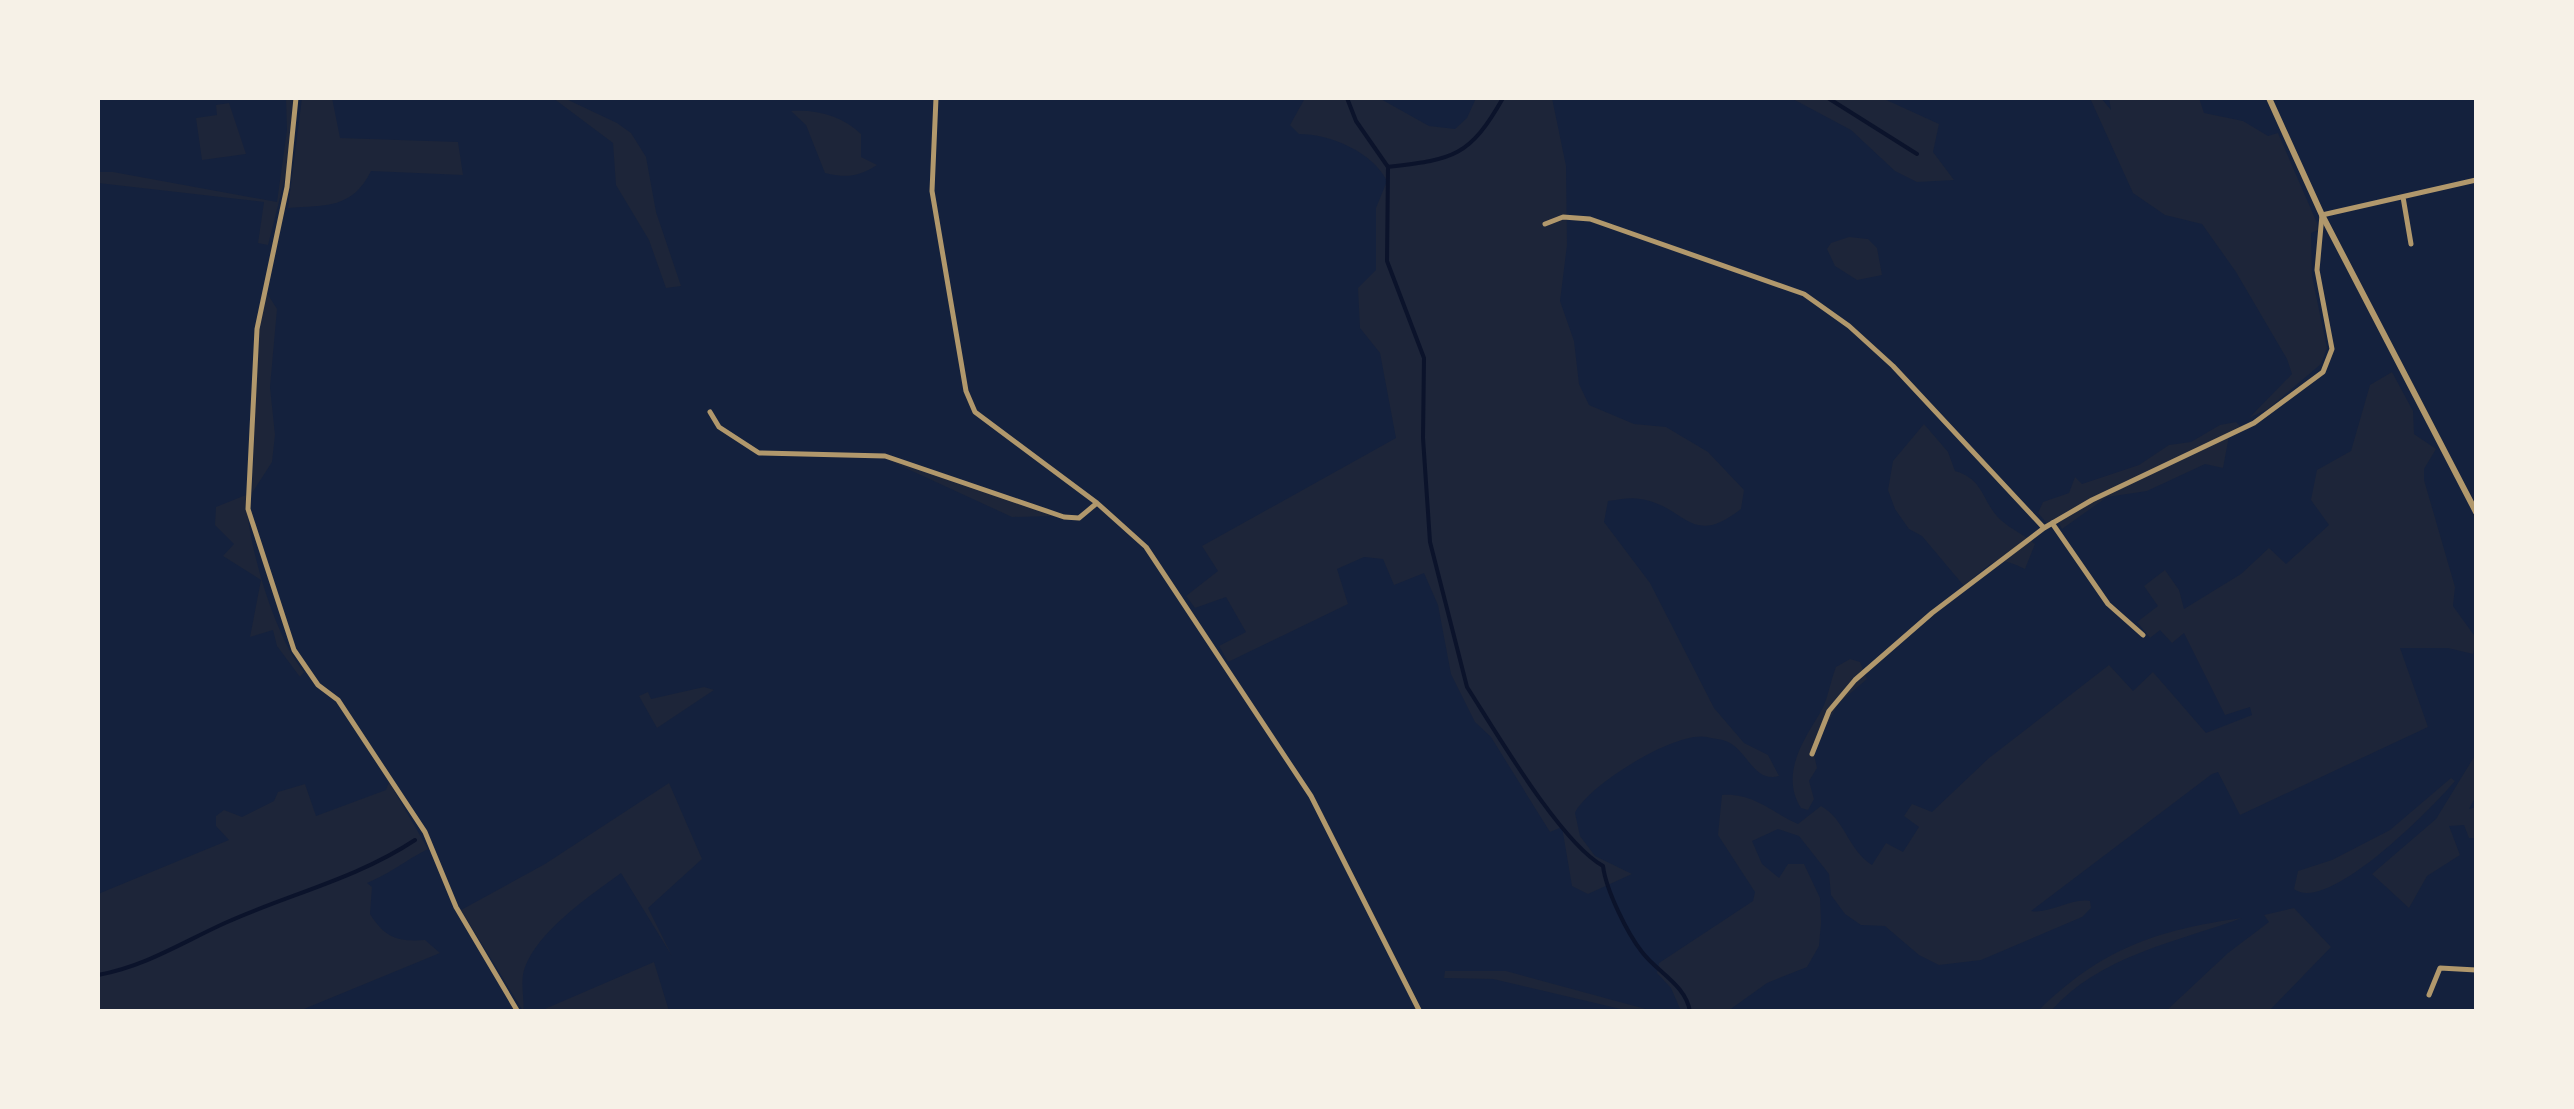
<svg xmlns="http://www.w3.org/2000/svg" width="2574" height="1109" font-family="'Alegreya Sans',sans-serif">
  <rect width="100%" height="100%" fill="#14213d"/>
  <path fill="#1d2539" d="M286 98H295L289 162 268 245 258 243 264 202 98 183V172H113L277 202 287 130Z
    M302 98H332L340 138 458 142 463 175 371 171C352 209 327 205 288 208Z
    M553 98H564L617 123 631 133 646 157 656 212 681 286 666 288 649 240 616 185 613 143Z
    M1305 98H1379L1429 126 1455 129 1467 118 1476 98H1552L1566 166 1567 245 1560 301 1574 341 1579 384 1589 405 1634 424 1666 427 1708 452 1744 490 1741 509C1690 549 1687 506 1640 499 1630 497 1618 500 1608 501L1604 522 1650 583 1714 708 1744 743 1768 755 1779 776C1755 783 1748 753 1730 743 1724 739 1714 739 1707 737 1676 730 1587 786 1575 813L1580 836 1595 856 1632 874 1588 894 1572 886 1562 827 1550 832 1491 737 1475 722 1451 674 1438 605 1424 573 1394 585 1383 559 1364 557 1337 569 1348 604 1228 662 1219 646 1246 632 1226 597 1195 608 1186 596 1218 571 1202 546 1396 438 1380 353 1360 328 1358 288 1376 270V208L1387 181C1373 152 1330 134 1299 134L1290 125Z
    M1791 98H1882L1939 124 1933 152 1954 180 1917 182 1895 171 1851 130Z
    M2090 98H2101L2111 110 2109 98H2199L2204 113 2243 121 2268 136 2278 133 2317 223 2318 230 2311 233 2312 276 2327 348 2321 364 2268 409 2249 418 2292 374 2287 359 2236 272 2202 224 2165 215 2133 193Z
    M229 103 246 154 202 160 196 118 217 115 216 105Z
    M791 111C817 109 843 116 861 134V157L877 165C858 177 846 178 825 173L806 125Z
    M1849 237 1868 239 1877 248 1882 275 1857 280 1835 266 1827 249 1831 243Z
    M265 290 277 309 270 387 275 435 272 462 252 493 258 330Z
    M2392 372 2413 411 2414 434 2436 449 2424 469V480L2455 587 2453 606 2476 638 2473 654 2448 648H2400L2428 727 2240 815 2218 772 2212 774 2031 911C2052 914 2069 898 2090 901L2091 908 2082 917 1981 960 1939 965 1919 955 1885 926 1861 925 1845 914 1831 895 1829 874 1799 836 1778 829 1752 841 1762 864 1779 878 1788 864H1804L1820 898 1821 923 1819 946 1807 967 1767 983 1728 1011H1681L1671 988 1657 973 1659 963 1753 901 1755 892 1718 835 1722 795C1754 793 1771 812 1798 824L1821 806C1845 819 1848 850 1872 865L1886 843 1903 852 1919 827 1904 816 1912 804 1932 812 1989 758 2109 665 2133 691 2153 672 2206 733 2252 715 2250 707 2225 715 2184 633 2172 643 2160 630 2150 638 2137 622 2158 606 2144 586 2165 570 2179 590 2184 609 2241 574 2269 548 2286 564 2329 525 2311 500 2317 470 2351 451 2370 385Z
    M2236 422 2242 428 2229 436 2223 468 2205 464 2147 491 2107 497 2062 529 2059 523 2051 528 2038 513 2043 502 2069 493 2075 477 2082 484 2139 465 2169 445 2191 442 2220 425Z
    M1924 424 1948 452 1955 471C1985 479 1982 504 2002 521 2012 530 2025 535 2035 544L2025 569C1993 553 1992 563 1964 586L1922 536 1909 529 1895 509 1888 490 1893 461Z
    M886 459 1053 516 1012 517Z
    M246 495C247 542 274 636 304 672L300 677 277 646 273 630 250 637 261 580 223 556 234 544 215 525 216 507Z
    M1850 659 1860 662 1867 679 1839 703 1813 750 1817 768 1809 781 1814 799 1808 810 1801 808C1780 775 1803 741 1820 713 1828 700 1830 682 1836 667Z
    M704 687 714 690 657 728 639 696 648 692 651 699Z
    M2474 757 2476 796 2469 809 2476 807V838H2469L2464 825 2449 826 2460 855 2427 876 2409 908 2372 874 2436 819Z
    M2451 778 2455 781C2434 806 2328 915 2294 889L2298 871 2332 860 2390 830Z
    M389 782 428 849C404 861 393 872 367 883L372 887 370 914C385 938 398 942 425 940L440 953 299 1011 98 1012V894L229 840 216 826V816L224 810 242 817 274 801 278 792 305 784 316 816 386 790Z
    M669 783 702 859 648 908 672 956 621 873C590 896 531 935 523 975 521 987 525 1004 523 1011L461 910 545 864Z
    M2294 908 2331 947 2269 1011H2166L2228 953 2269 922 2264 915Z
    M2242 918C2176 942 2099 956 2051 1011H2038C2101 949 2156 930 2242 918Z
    M654 962 669 1011H540Z
    M1445 971H1506L1653 1011H1629L1493 979 1444 978Z"/>
  <g fill="none" stroke-linecap="round" stroke-linejoin="round">
    <path stroke="#0b132b" stroke-width="4" d="M1347 98 1356 121 1388 167 1387 261 1424 358 1423 438 1430 542 1467 687C1496 732 1560 842 1603 866 1606 890 1627 933 1642 952 1657 972 1686 985 1690 1012
      M1828 98 1917 154
      M1388 167C1453 159 1469 158 1503 98
      M98 975C146 966 181 943 225 923 289 894 356 879 415 840"/>
    <path stroke="#b1986c" stroke-width="5" d="M296 98 287 187 257 329 248 509 294 650 318 685 338 700 425 832 456 907 518 1012
      M936 98 932 191 966 391 975 412 1097 503 1146 547 1311 796 1420 1012
      M2403 197 2411 244
      M1545 224 1563 217 1590 219 1804 294 1849 326 1893 366 2044 528
      M710 412 719 427 759 453 885 456 1064 517 1079 518 1097 503
      M2052 523 2108 604 2143 635
      M1812 754 1829 711 1855 680 1932 613 2044 528 2092 500 2254 423 2323 372 2332 349 2317 270 2322 215 2476 180
      M2429 995 2440 968 2476 970"/>
    <path stroke="#b1986c" stroke-width="6" d="M2269 98 2322 215 2476 512"/>
  </g>
  <rect width="2574" height="1109" fill="none" stroke="#f6f1e7" stroke-width="200"/>
</svg>
